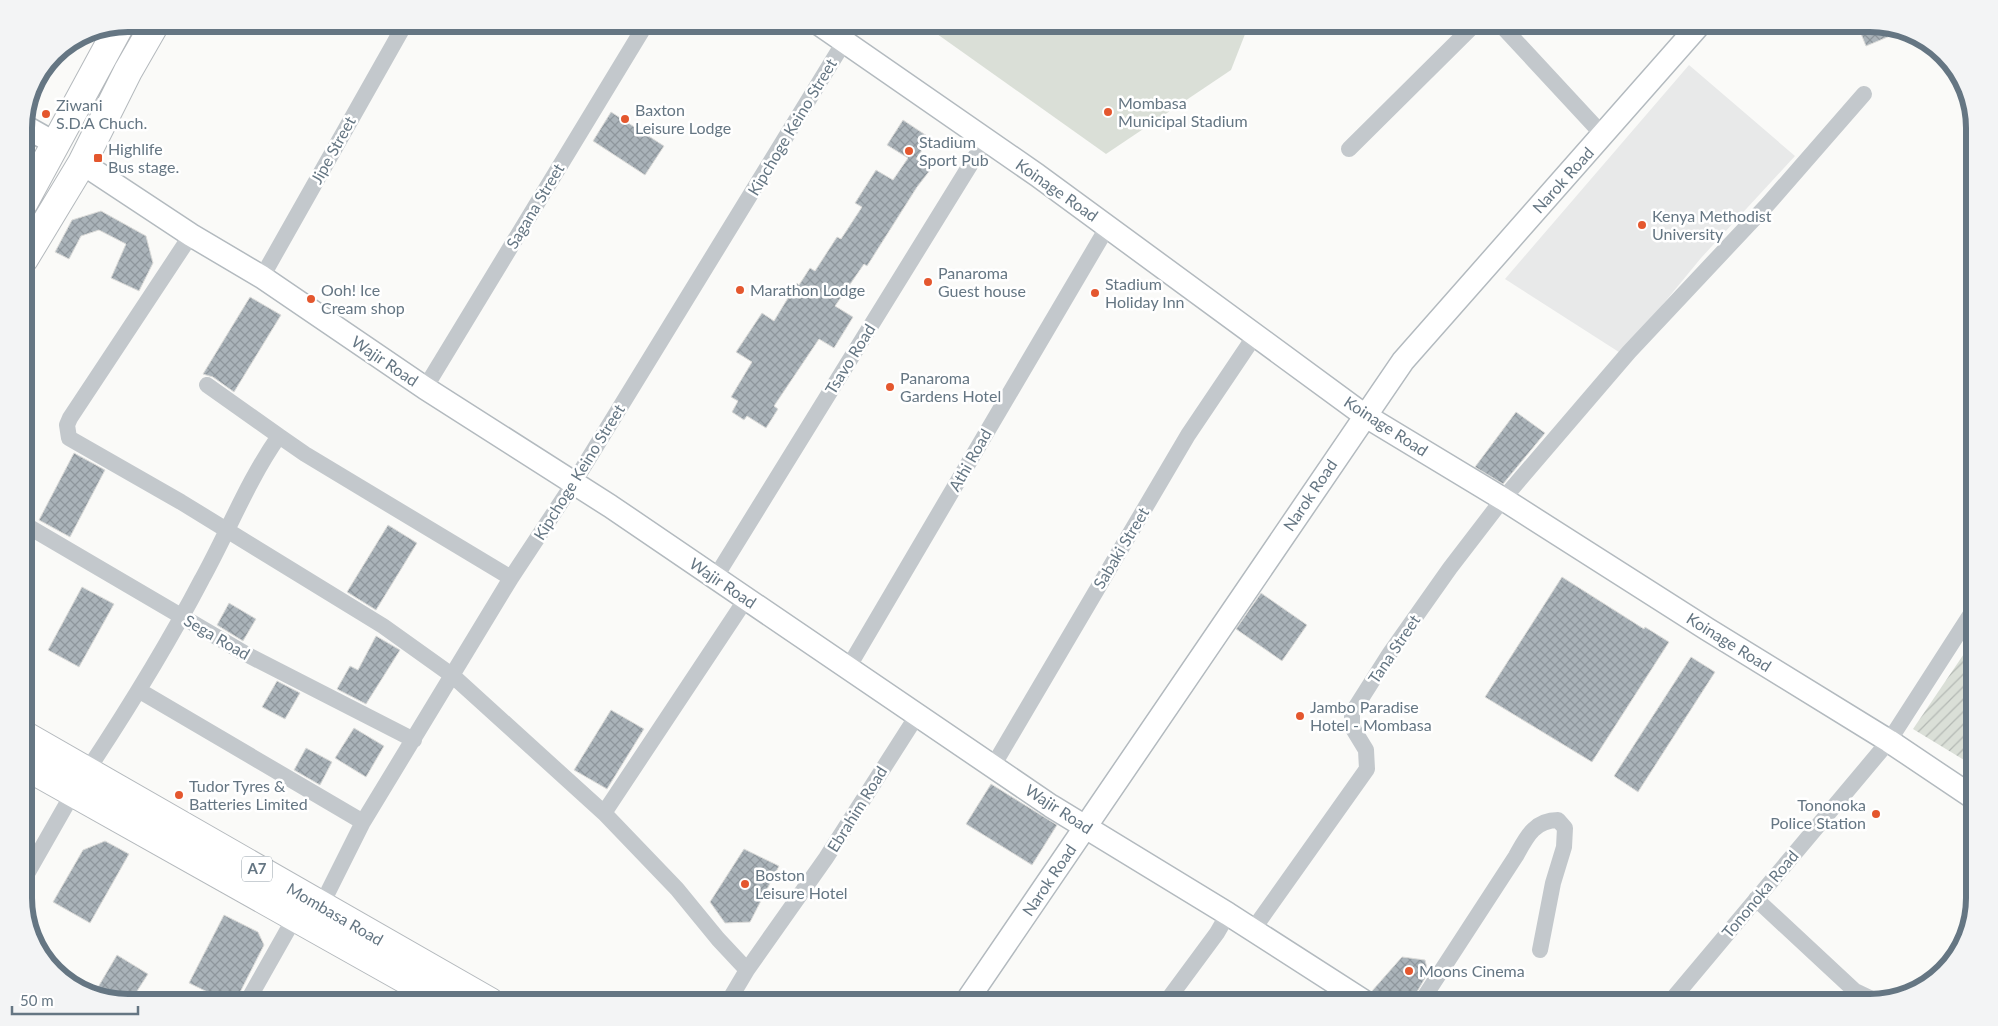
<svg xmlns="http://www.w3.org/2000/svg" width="1998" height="1026" font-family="Lato,sans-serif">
  <defs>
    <pattern id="garden-furrows" width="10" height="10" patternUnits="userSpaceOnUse" patternTransform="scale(1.25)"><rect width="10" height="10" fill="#dadfd7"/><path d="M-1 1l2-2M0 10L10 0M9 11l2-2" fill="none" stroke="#b4b9b4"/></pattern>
    <pattern id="building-cross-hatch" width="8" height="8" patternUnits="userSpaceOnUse" patternTransform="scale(1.25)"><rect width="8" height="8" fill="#aab3b9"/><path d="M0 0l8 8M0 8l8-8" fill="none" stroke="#8e969c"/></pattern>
  </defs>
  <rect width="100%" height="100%" fill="#fafaf8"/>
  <path fill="#e8e9e9" d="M1689 65 1795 156 1701 258 1622 354 1505 279Z"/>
  <path fill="url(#garden-furrows)" d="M1974 639V766L1913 729Z"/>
  <path fill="#dadfd7" d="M923 24H1249L1231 70 1106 154Z"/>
  <path fill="url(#building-cross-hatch)" stroke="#dcdcda" d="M1857 24H1869L1902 31 1866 46Z
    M611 112 664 146 645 175 593 141Z
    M903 120 930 138 916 159 931 169 917 187 867 266 864 264 835 306 853 317 834 348 819 339 774 406 778 409 766 428 747 416 744 420 732 412 738 401 731 397 752 362 736 352 762 313 774 321 797 283 799 285 810 268 815 271 837 237 841 239 862 207 855 203 876 170 893 180 908 158 887 145Z
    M101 211 146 236 153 263 139 291 111 278 126 244 99 230 81 236 69 259 55 252 72 220Z
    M250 297 281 315 234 392 213 377 203 374Z
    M1516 412 1545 433 1503 484 1475 467Z
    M74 453 105 470 70 537 39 520Z
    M388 525 417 543 376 610 347 592Z
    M1562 577 1644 629 1645 627 1669 642 1592 762 1485 697Z
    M82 587 114 604 79 667 48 650Z
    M1261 593 1307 625 1282 661 1236 629Z
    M229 603 256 619 243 641 217 625Z
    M376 636 400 650 366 704 337 689 350 666 358 670Z
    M1691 657 1715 672 1638 792 1614 776Z
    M277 681 300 693 285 719 262 707Z
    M611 710 644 729 607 789 574 770Z
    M354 728 384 746 366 777 335 758Z
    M306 748 332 762 320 785 294 770Z
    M991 784 1057 825 1032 865 966 824Z
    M105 841 129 854 90 923 53 902 83 850Z
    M744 849 779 866 750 922 725 923 710 902Z
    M224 915 258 932 264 945 235 1002H228L189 983Z
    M117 955 148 974 130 1002 94 994Z
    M1402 957 1425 960 1428 973 1411 1002H1381L1372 991Z"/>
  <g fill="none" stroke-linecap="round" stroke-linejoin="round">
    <defs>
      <path id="secondary" d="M819 24 1037 175 1364 415 1503 499 1707 629 1889 741 1974 798
        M24 126 56 144
        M82 163 191 235 262 277 425 388 610 506 1051 806 1228 914 1365 1002
        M966 1002 1403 361 1700 24"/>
      <path id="highway" d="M24 202 120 25
        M24 259 82 163 128 71 155 24
        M24 735 490 1002
        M24 765 446 1002"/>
    </defs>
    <use href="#secondary" stroke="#b3babf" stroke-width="25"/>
    <use href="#highway" stroke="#b4b9bd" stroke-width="30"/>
    <path stroke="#c3c8cc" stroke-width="16" d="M1500 24 1603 135
      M1349 149 1475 24
      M191 235 70 418 67 425 69 438 181 502 383 626 453 676 604 813 677 889 718 939 747 970
      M262 277 405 24
      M207 385 279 436
      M425 388 646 24
      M24 524 244 653 414 740
      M715 578 985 141
      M848 668 1108 226
      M140 691 363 822
      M993 766 1188 435 1256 334
      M87 771C128 709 167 646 202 579 228 532 248 480 279 436L305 454 511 578
      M604 813 746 599
      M24 879 73 793
      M1756 899 1855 991 1876 1001
      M321 906 363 822 511 578 573 484 844 42
      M1252 931 1367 769 1366 750 1352 727V713L1390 653 1450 568 1503 499 1629 352 1768 204 1864 94
      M247 1002 295 917
      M728 1002 747 970 826 858 918 714
      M1166 1002 1217 933 1228 914
      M1421 1002 1516 856C1526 838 1534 820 1558 820L1565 828 1564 847 1553 883 1540 950
      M1670 1002 1889 741 1974 609"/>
    <use href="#secondary" stroke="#fff" stroke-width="22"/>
    <use href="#highway" stroke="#fff" stroke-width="28"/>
  </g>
  <g fill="#e4572e" stroke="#fff" stroke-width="2">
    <circle cx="1108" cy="112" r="5"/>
    <circle cx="46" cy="114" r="5"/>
    <circle cx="625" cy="119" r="5"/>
    <circle cx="909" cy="151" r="5"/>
    <rect x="93" y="153" width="10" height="10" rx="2.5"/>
    <circle cx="1642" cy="225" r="5"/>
    <circle cx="928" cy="282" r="5"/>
    <circle cx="740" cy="290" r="5"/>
    <circle cx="1095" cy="293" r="5"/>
    <circle cx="311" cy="299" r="5"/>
    <circle cx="890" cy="387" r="5"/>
    <circle cx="1300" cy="716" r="5"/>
    <circle cx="179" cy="795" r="5"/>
    <circle cx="1876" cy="814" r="5"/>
    <circle cx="745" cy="884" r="5"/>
    <circle cx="1409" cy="971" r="5"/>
  </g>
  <g text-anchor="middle" stroke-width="5" stroke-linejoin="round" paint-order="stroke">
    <rect fill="#fff" stroke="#939fa8" stroke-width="1" x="242" y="856.5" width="30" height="25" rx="4"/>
    <g font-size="15" font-weight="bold" fill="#657683">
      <text x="257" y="874">A7</text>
    </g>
    <g font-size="16" fill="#657683" stroke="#fff" text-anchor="start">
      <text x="1118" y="109">Mombasa<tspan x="1118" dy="18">Municipal Stadium</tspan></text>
      <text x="56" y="111">Ziwani<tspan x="56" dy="18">S.D.A Chuch.</tspan></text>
      <text x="635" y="116">Baxton<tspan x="635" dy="18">Leisure Lodge</tspan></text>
      <text x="919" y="148">Stadium<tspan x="919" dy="18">Sport Pub</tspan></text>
      <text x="108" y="155">Highlife<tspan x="108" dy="18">Bus stage.</tspan></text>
      <text x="1652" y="222">Kenya Methodist<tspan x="1652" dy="18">University</tspan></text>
      <text x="938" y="279">Panaroma<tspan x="938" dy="18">Guest house</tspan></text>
      <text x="1105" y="290">Stadium<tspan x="1105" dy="18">Holiday Inn</tspan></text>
      <text x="321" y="296">Ooh! Ice<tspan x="321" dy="18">Cream shop</tspan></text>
      <text x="750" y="296">Marathon Lodge</text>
      <text x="900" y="384">Panaroma<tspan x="900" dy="18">Gardens Hotel</tspan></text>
      <text x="1310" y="713">Jambo Paradise<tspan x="1310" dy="18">Hotel - Mombasa</tspan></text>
      <text x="189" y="792">Tudor Tyres &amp;<tspan x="189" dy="18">Batteries Limited</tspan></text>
      <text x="1866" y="811" text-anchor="end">Tononoka<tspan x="1866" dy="18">Police Station</tspan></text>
      <text x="755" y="881">Boston<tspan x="755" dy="18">Leisure Hotel</tspan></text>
      <text x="1419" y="977">Moons Cinema</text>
    </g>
    <g font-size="16" fill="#657683" stroke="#fff">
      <text transform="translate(792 127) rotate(-59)" y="6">Kipchoge Keino Street</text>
      <text transform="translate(333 150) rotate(-61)" y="6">Jipe Street</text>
      <text transform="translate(1563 180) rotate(-48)" y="6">Narok Road</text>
      <text transform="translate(1057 190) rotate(35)" y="6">Koinage Road</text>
      <text transform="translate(535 206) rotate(-59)" y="6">Sagana Street</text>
      <text transform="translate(850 359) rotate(-58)" y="6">Tsavo Road</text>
      <text transform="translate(385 361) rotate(34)" y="6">Wajir Road</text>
      <text transform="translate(1386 426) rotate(33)" y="6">Koinage Road</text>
      <text transform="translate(970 460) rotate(-60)" y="6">Athi Road</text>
      <text transform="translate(579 472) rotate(-58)" y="6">Kipchoge Keino Street</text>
      <text transform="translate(1310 495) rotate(-56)" y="6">Narok Road</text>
      <text transform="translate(1121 548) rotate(-59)" y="6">Sabaki Street</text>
      <text transform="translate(723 583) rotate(34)" y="6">Wajir Road</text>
      <text transform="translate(217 637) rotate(30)" y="6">Sega Road</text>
      <text transform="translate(1729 642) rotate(32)" y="6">Koinage Road</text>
      <text transform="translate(1394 649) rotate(-56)" y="6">Tana Street</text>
      <text transform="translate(857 809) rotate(-58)" y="6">Ebrahim Road</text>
      <text transform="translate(1059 809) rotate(33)" y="6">Wajir Road</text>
      <text transform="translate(1049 880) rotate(-56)" y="6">Narok Road</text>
      <text transform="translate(1760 894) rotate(-50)" y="6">Tononoka Road</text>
      <text transform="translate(335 914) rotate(30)" y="6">Mombasa Road</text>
    </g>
  </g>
  <path d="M0 0H1998V1026H0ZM128 32H1870A96 96 0 0 1 1966 128V898A96 96 0 0 1 1870 994H128A96 96 0 0 1 32 898V128A96 96 0 0 1 128 32Z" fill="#f3f4f5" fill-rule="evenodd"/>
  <path fill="none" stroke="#657683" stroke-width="6" d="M128 32H1870A96 96 0 0 1 1966 128V898A96 96 0 0 1 1870 994H128A96 96 0 0 1 32 898V128A96 96 0 0 1 128 32Z"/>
  <path d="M12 1006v8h126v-8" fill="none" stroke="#657683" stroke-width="2.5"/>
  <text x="20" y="1006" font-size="15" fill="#657683" stroke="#ffffff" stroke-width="4" paint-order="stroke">50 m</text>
</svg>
